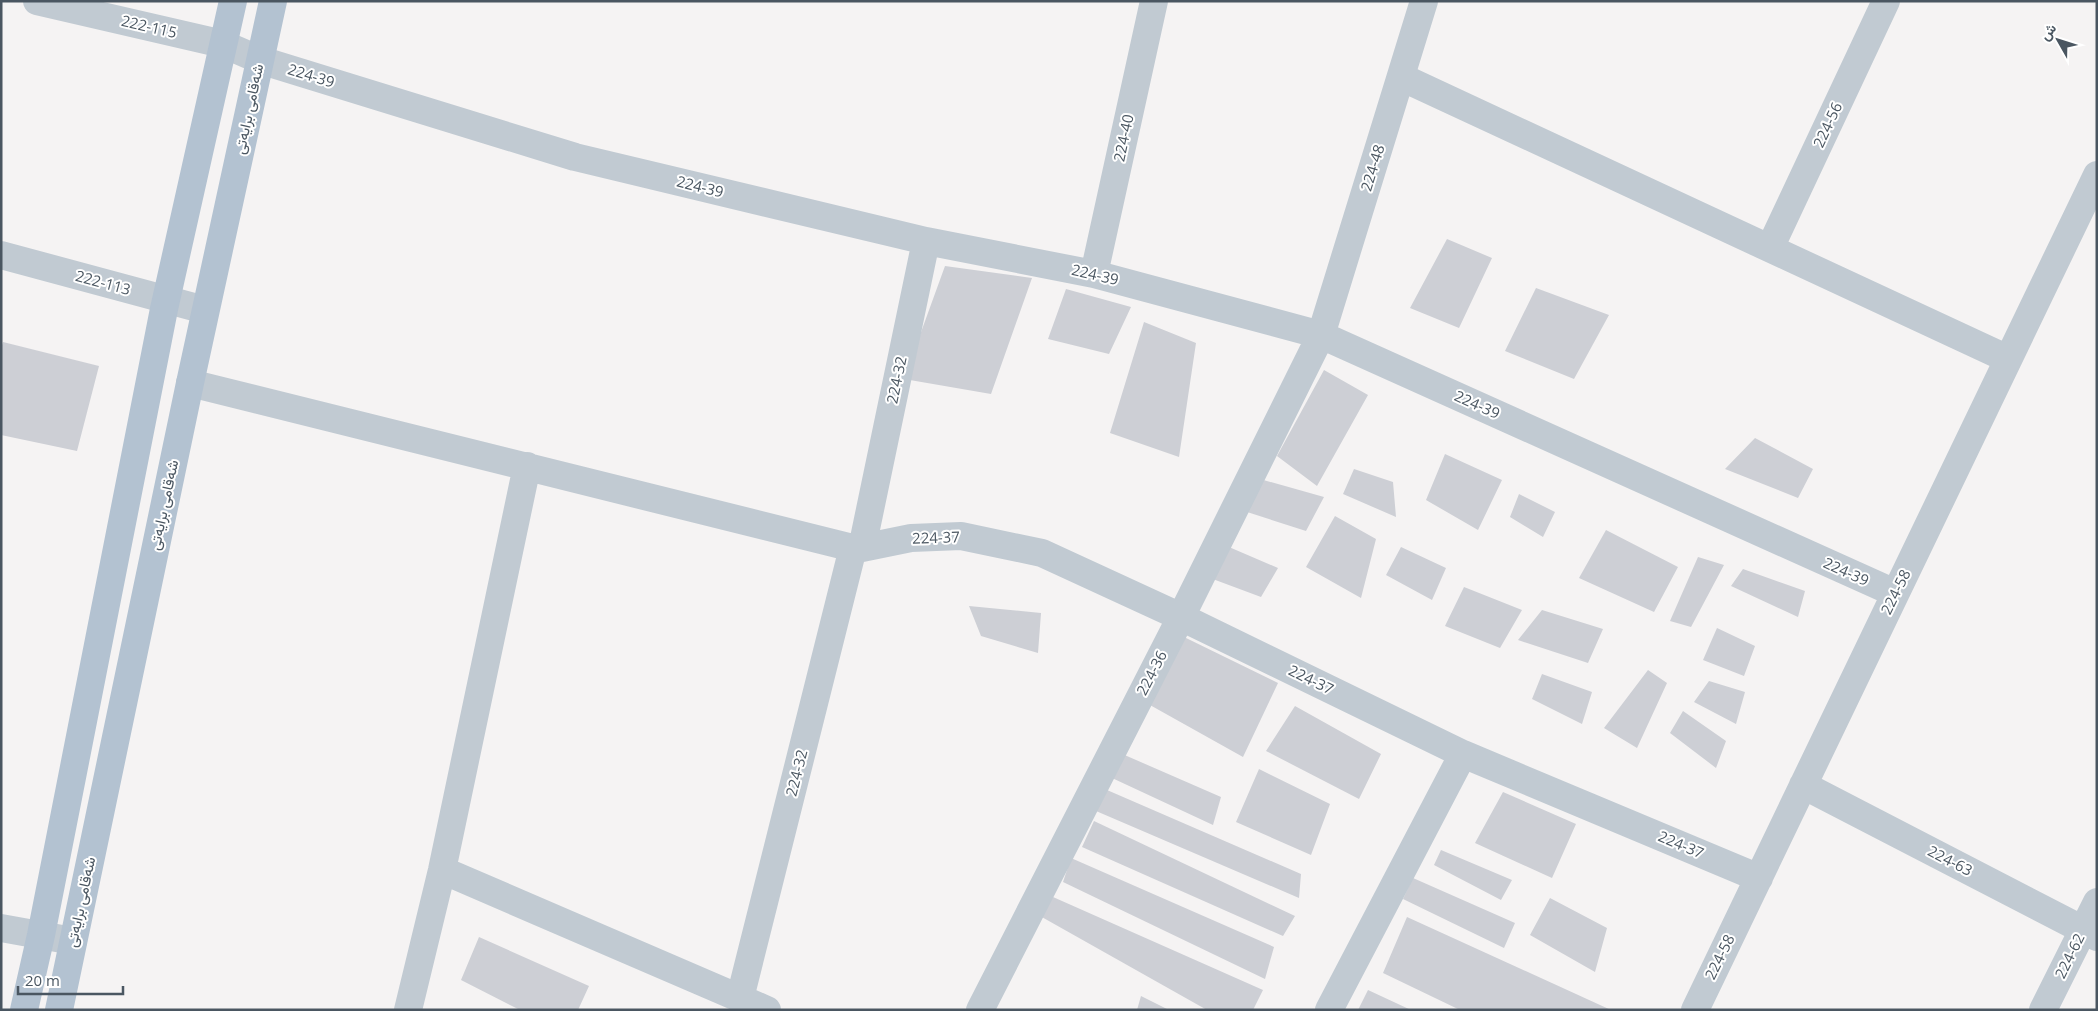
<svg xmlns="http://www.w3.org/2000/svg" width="2098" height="1011" font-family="'Open Sans',Vazirmatn,sans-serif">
  <rect width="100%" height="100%" fill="#f5f3f3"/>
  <path fill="#cdcfd5" d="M1447 239 1492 258 1459 328 1410 308Z
    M945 266 1032 278 991 394 904 379Z
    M1536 288 1609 315 1574 379 1505 351Z
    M1066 289 1131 307 1109 354 1048 339Z
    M1144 322 1196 343 1179 457 1110 433Z
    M3 342 99 366 77 451 1 435V348Z
    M1324 370 1368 395 1317 486 1277 456Z
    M1755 438 1813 469 1798 498 1725 469Z
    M1445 454 1502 480 1478 530 1426 500Z
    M1354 469 1393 482 1396 517 1343 494Z
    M1260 479 1324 497 1306 531 1244 511Z
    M1519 494 1555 512 1543 537 1510 517Z
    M1335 516 1376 539 1361 598 1306 567Z
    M1606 530 1678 567 1654 612 1579 578Z
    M1229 547 1278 568 1261 597 1210 578Z
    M1401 547 1446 568 1432 600 1386 575Z
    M1698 557 1724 565 1691 627 1670 621Z
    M1743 569 1805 591 1798 617 1731 586Z
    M1464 587 1522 610 1500 648 1445 626Z
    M969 606 1041 613 1038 653 981 636Z
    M1542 610 1603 629 1588 663 1518 640Z
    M1717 628 1755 646 1744 676 1703 660Z
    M1184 637 1278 683 1243 757 1141 700Z
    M1648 670 1667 683 1637 748 1604 728Z
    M1542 674 1592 692 1582 724 1532 699Z
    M1709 681 1745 692 1736 724 1694 702Z
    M1295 706 1381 754 1359 799 1266 751Z
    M1683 711 1726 741 1716 768 1670 733Z
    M1120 753 1221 797 1213 825 1112 778Z
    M1259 769 1330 804 1311 855 1236 822Z
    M1107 790 1301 874 1299 898 1096 811Z
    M1503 792 1576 824 1552 878 1475 843Z
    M1094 821 1295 916 1283 936 1082 847Z
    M1441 850 1512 880 1501 900 1434 865Z
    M1071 858 1274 947 1265 979 1063 882Z
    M1413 878 1515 923 1504 948 1403 899Z
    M1053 897 1263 990 1253 1010H1207L1040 916Z
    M1550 898 1607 928 1595 972 1530 935Z
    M1407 917 1611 1010H1460L1383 973Z
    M479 937 589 986 578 1010H520L461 980Z
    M1368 990 1411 1010H1358Z
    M1141 996 1169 1010H1137Z"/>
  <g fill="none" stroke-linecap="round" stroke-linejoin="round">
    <path stroke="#c1cad2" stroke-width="28" d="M37 1 223 44 260 60 575 157 926 241 1094 274 1321 335 1895 593
      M1401 77 2008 359
      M1770 248 1886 1
      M1 255 205 310
      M1094 274 1154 1
      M190 383 853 548H862L911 538 961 536 1042 553 1181 617 1463 754 1759 878
      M862 548 926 241
      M1803 785 2097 937
      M442 870 767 1010
      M1 928 73 941
      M740 998 853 548
      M408 1010 442 870 527 466
      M980 1010 1181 617 1321 335 1424 1
      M1329 1010 1463 754
      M1695 1010 2097 175
      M2043 1010 2097 902"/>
    <path stroke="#b3c2d1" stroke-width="28" d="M24 1010 41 935 164 309 233 1
      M59 1010 190 383 273 1"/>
  </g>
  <g text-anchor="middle" stroke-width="4" stroke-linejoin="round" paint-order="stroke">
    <g font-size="15" fill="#4a5661" stroke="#fff">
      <text transform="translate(149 27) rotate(13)" y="5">222-115</text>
      <text transform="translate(311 76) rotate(17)" y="5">224-39</text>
      <text transform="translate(249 109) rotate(-78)" y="5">شەقامی برایەتی</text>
      <text transform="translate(1828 125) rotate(-65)" y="5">224-56</text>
      <text transform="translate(1124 138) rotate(-78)" y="5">224-40</text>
      <text transform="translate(1373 168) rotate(-73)" y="5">224-48</text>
      <text transform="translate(700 187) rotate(14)" y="5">224-39</text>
      <text transform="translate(1095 275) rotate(13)" y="5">224-39</text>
      <text transform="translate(103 283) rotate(15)" y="5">222-113</text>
      <text transform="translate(897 380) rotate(-78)" y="5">224-32</text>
      <text transform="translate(1477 405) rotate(24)" y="5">224-39</text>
      <text transform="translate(164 505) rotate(-78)" y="5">شەقامی برایەتی</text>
      <text transform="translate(936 538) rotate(-2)" y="5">224-37</text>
      <text transform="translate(1846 572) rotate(24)" y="5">224-39</text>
      <text transform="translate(1896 592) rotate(-64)" y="5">224-58</text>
      <text transform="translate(1152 673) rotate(-63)" y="5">224-36</text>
      <text transform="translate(1311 680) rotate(26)" y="5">224-37</text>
      <text transform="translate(797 773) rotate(-76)" y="5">224-32</text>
      <text transform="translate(1681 845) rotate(23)" y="5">224-37</text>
      <text transform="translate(1950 861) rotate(27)" y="5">224-63</text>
      <text transform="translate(81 902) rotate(-78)" y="5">شەقامی برایەتی</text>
      <text transform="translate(2070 956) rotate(-64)" y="5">224-62</text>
      <text transform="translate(1720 957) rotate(-64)" y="5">224-58</text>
    </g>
  </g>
  <rect width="2098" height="1011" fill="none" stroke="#4a5661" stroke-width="5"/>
  <g transform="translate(2058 40) rotate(309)" stroke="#ffffff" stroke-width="4" paint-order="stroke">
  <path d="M0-4L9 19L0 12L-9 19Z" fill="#4a5661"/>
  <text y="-8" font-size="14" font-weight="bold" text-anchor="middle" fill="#4a5661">ش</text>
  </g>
  <path d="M18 986v8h105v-8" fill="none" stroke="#4a5661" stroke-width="2.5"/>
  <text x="25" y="986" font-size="15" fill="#4a5661" stroke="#ffffff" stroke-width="4" paint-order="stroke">20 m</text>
</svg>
